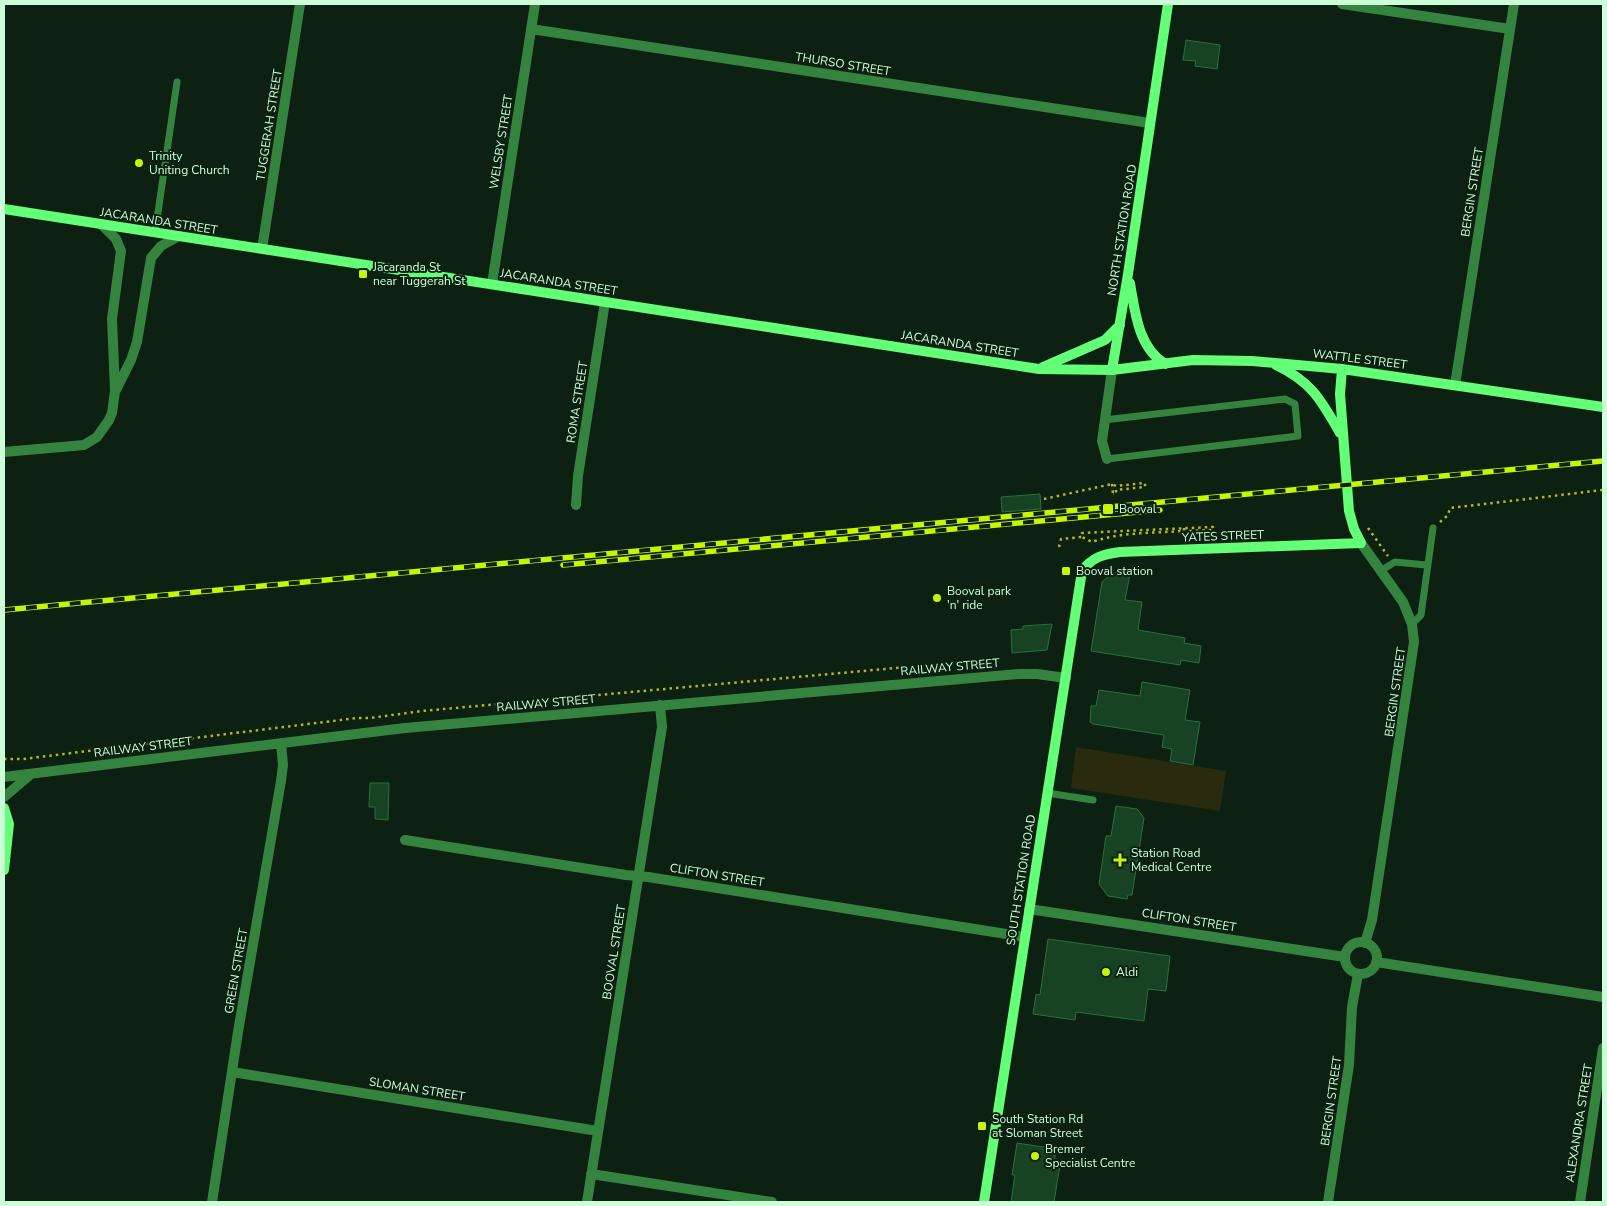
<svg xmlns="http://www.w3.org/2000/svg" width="1607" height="1206" font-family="'Nunito Sans',sans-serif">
  <rect width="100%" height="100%" fill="#0c2111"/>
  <path fill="#2a2b0e" d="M1076 747 1226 771 1220 811 1071 788Z"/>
  <path fill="#174324" stroke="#27713d" d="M1186 40 1220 45 1217 69 1195 66 1196 61 1183 60Z
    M1040 494 1041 509 1002 512 1001 497Z
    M1112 573 1130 574 1125 600 1142 602 1138 630 1185 638 1184 643 1201 646 1199 663 1181 660 1180 665 1091 651 1102 582Z
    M1052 624 1047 650 1012 653 1011 630 1023 629V626Z
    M1142 682 1190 690 1185 720 1200 722 1193 765 1170 761 1172 749 1162 747 1164 735 1093 724 1090 722 1091 706H1096L1099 690 1140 696Z
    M370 783H389L388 820 375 819V807H369Z
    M1116 806 1137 809 1144 818 1132 895H1128L1127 899 1108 896 1099 884 1106 836H1111Z
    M1048 939 1170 956 1166 991 1148 989 1144 1021 1076 1012 1075 1020 1033 1014 1036 994 1040 995Z
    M1017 1143 1056 1149 1054 1164 1060 1165 1054 1202H1011L1015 1175H1012Z"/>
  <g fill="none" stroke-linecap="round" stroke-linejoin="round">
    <path stroke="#b3b826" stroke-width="2.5" stroke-dasharray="2.5 4" stroke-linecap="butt" d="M1112 484 1113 494
      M1044 499 1112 484 1116 486 1145 483V487L1116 490V494H1113
      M1440 522 1448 515 1450 508 1603 490
      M1184 528V531C1153 533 1121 532 1092 542L1082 537V533L1122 531 1213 527V530L1189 531V535
      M1368 528 1388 556
      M1059 547 1061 539 1082 537
      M4 759H23L357 718H370L422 711 907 667"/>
    <path stroke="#34833f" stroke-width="7" d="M155 233 177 82
      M1104 420 1285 399 1295 404 1298 436 1107 459
      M1380 571 1395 562 1426 565
      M1412 624 1421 615 1433 528
      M1047 793 1093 800"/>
    <path stroke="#34833f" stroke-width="10" d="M1342 4 1510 29
      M531 29 1150 123
      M262 249 300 4
      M492 284 535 4
      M1455 385 1514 4
      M116 390 131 360 137 342 151 258 161 246 179 236
      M4 452 84 445 97 437 109 420 112 413 115 391 112 319 121 251 116 239 101 224
      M1107 459 1102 441 1112 370
      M576 505 578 476 605 302
      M1361 543 1403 602 1412 624 1414 642 1372 920 1365 943
      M4 777 405 728 1019 674H1037L1066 678
      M4 797 30 775
      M405 840 626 875 648 877 1025 937
      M1029 909 1345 957
      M1345 958a16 16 0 1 1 32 0a16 16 0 1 1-32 0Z
      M1376 962 1603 997
      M232 1072 598 1131
      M591 1174 772 1202
      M212 1202 238 1032 281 781 283 765 281 743
      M587 1202 662 727 660 705
      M1328 1202 1349 1065 1352 1007 1358 974
      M1580 1202 1603 1048"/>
    <path stroke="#63ff76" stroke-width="10" d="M4 209 1039 369 1112 370 1193 360 1252 361 1342 369 1603 407
      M1130 283C1135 312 1138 347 1165 364
      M1276 365C1312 382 1321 400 1340 433
      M1043 367 1105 340 1120 325
      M1112 370 1128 274 1168 4
      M4 808 9 824 4 870
      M984 1202 1082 571C1092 557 1104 554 1120 552L1361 543 1354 529 1349 511 1340 394 1342 369"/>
    <defs>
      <path id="rail" d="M563 565 1160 510
        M4 610 1603 461"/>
    </defs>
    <use href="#rail" stroke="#c6f700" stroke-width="5.5"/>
    <use href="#rail" stroke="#0c2111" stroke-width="4" stroke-dasharray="11" stroke-linecap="butt"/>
  </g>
  <g fill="#c6f700" stroke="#0c2111" stroke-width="2">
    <circle cx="139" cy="163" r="5"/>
    <rect x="358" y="269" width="10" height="10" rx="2.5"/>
    <rect x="1102" y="503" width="12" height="12" rx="2.5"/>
    <rect x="1061" y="566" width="10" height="10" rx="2.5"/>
    <circle cx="937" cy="598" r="5"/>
    <path d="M1117.5 852.5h5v5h5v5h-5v5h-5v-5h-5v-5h5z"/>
    <circle cx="1106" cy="972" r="5"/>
    <rect x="977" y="1121" width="10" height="10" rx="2.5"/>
    <circle cx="1035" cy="1156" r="5"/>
  </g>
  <g text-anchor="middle" stroke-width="4" stroke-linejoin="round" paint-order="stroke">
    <g font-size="12" fill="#ccffd7" stroke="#0c2111">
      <text transform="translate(843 64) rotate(9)" y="4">THURSO STREET</text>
      <text transform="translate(269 125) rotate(-81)" y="4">TUGGERAH STREET</text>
      <text transform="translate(501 142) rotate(-81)" y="4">WELSBY STREET</text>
      <text transform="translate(1472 192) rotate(-81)" y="4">BERGIN STREET</text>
      <text transform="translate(159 221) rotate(9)" y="4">JACARANDA STREET</text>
      <text transform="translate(1122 230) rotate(-81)" y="4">NORTH STATION ROAD</text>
      <text transform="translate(559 282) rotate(9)" y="4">JACARANDA STREET</text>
      <text transform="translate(960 344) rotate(9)" y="4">JACARANDA STREET</text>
      <text transform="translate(1360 359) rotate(7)" y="4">WATTLE STREET</text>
      <text transform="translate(577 402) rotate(-81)" y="4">ROMA STREET</text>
      <text transform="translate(1223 536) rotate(-2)" y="4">YATES STREET</text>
      <text transform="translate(950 667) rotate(-5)" y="4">RAILWAY STREET</text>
      <text transform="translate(1395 692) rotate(-82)" y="4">BERGIN STREET</text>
      <text transform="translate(546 703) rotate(-5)" y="4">RAILWAY STREET</text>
      <text transform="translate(143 747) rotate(-7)" y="4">RAILWAY STREET</text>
      <text transform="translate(717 875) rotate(9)" y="4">CLIFTON STREET</text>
      <text transform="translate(1021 880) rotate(-81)" y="4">SOUTH STATION ROAD</text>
      <text transform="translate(1189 920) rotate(9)" y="4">CLIFTON STREET</text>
      <text transform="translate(614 952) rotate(-81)" y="4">BOOVAL STREET</text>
      <text transform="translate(236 971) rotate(-80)" y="4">GREEN STREET</text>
      <text transform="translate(417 1089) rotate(9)" y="4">SLOMAN STREET</text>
      <text transform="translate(1331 1101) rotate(-82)" y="4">BERGIN STREET</text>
      <text transform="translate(1579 1123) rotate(-81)" y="4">ALEXANDRA STREET</text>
    </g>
    <g font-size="12" fill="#ccffd7" stroke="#0c2111" text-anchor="start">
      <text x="149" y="160">Trinity<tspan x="149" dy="14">Uniting Church</tspan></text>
      <text x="373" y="271">Jacaranda St<tspan x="373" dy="14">near Tuggerah St</tspan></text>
      <text x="1119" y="513">Booval</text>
      <text x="1076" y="575">Booval station</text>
      <text x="947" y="595">Booval park<tspan x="947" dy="14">'n' ride</tspan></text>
      <text x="1131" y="857">Station Road<tspan x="1131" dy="14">Medical Centre</tspan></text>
      <text x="1116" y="976">Aldi</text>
      <text x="992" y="1123">South Station Rd<tspan x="992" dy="14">at Sloman Street</tspan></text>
      <text x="1045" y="1153">Bremer<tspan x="1045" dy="14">Specialist Centre</tspan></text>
    </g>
  </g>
  <rect width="1607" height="1206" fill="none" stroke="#ccffd7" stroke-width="10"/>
</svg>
